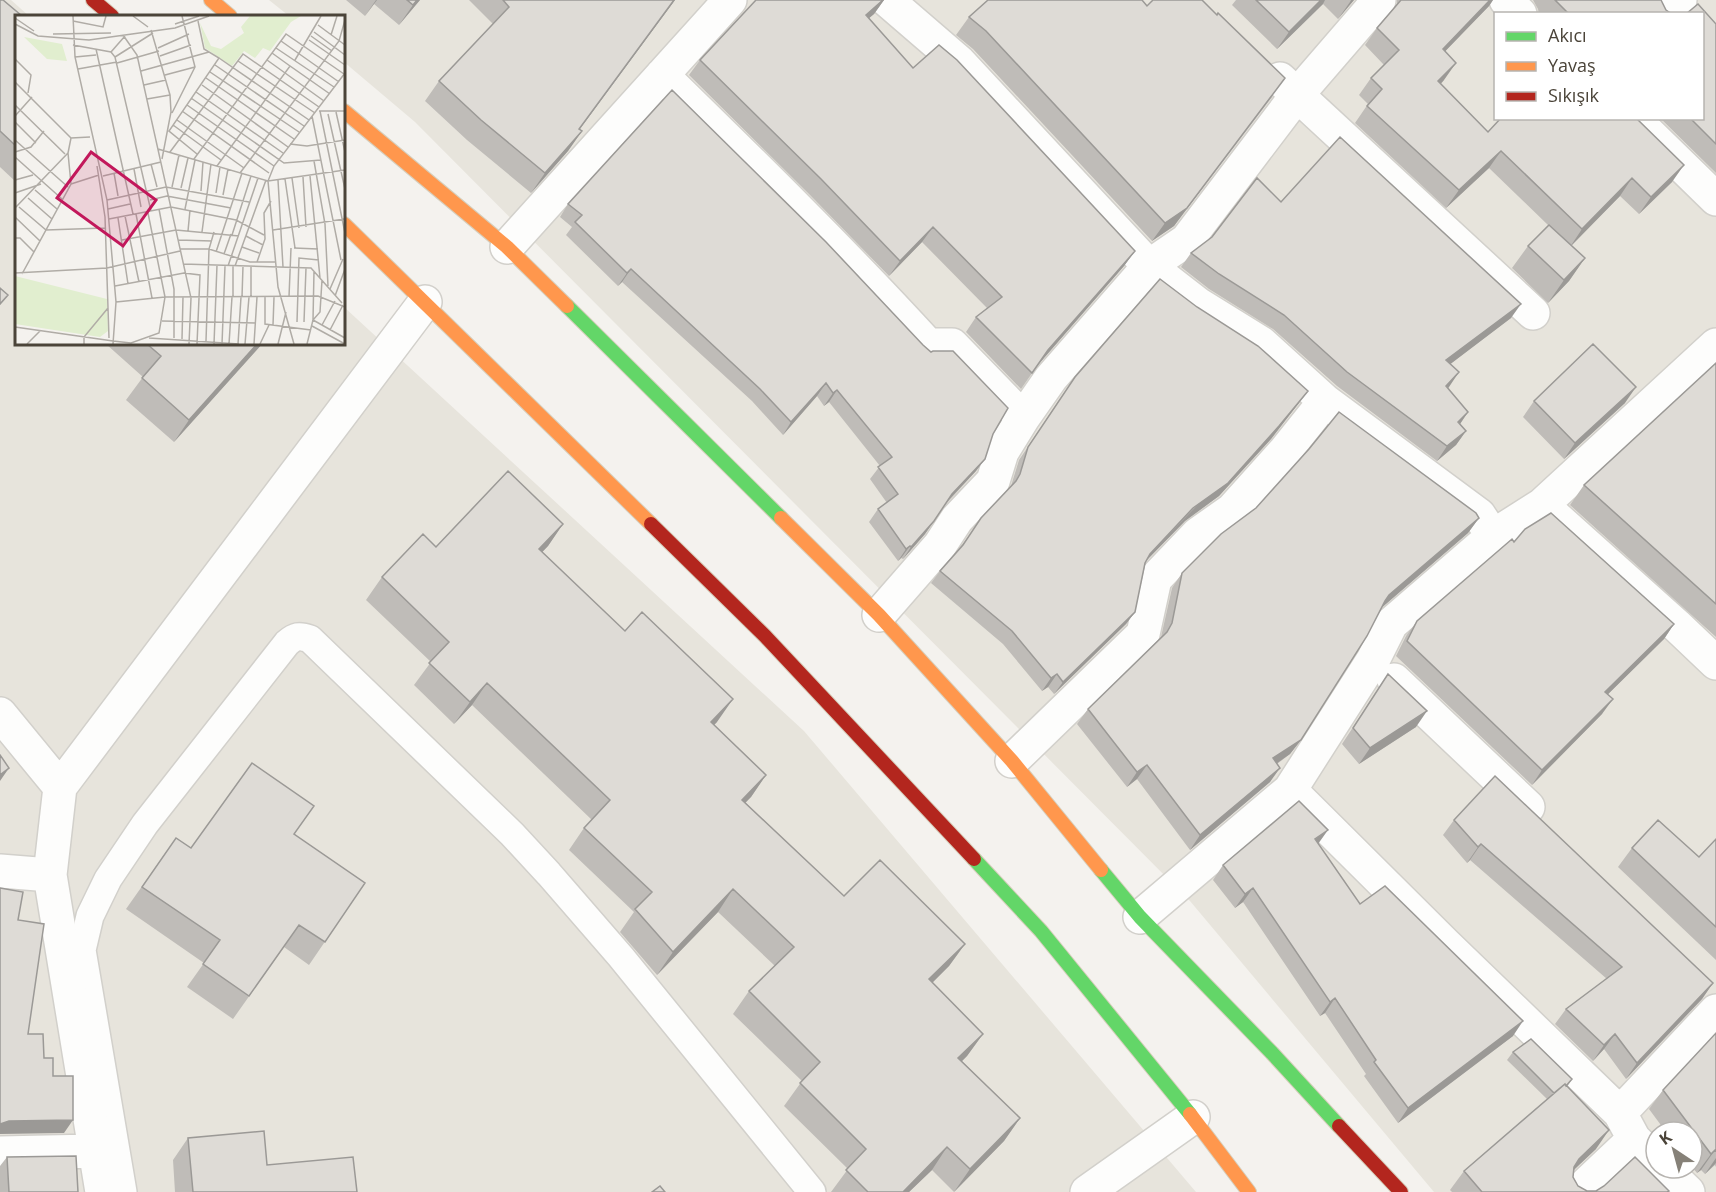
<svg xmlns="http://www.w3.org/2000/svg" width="1716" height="1192" font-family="'Open Sans',sans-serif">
  <rect width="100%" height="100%" fill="#f4f2ee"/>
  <path fill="#e7e4dc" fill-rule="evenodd" d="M0 0H11L29 16H16V344H344V307L804 731 1196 1192H0Z
    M269 0H1716V1192H1434L1190 901 415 122 344 62V16H289ZM1496 14H1702V118H1496ZM1656 1132H1692V1168H1656Z"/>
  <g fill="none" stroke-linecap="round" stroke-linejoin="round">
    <defs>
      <path id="lane" d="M123 1192 82 950 90 916 108 879 145 824 287 643C295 636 299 635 310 639L512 834 549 874 621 957 812 1192"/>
      <path id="street" d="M887 0 959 62 1149 266 1198 304 1261 343 1325 401 1479 515 1493 536
        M1506 0 1520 14
        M1667 14 1680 0
        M662 75C752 163 843 252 928 345H952L1023 418
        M1280 79 1533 313
        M1633 118 1716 199
        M507 247 730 0
        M1542 505 1676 625 1716 663
        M879 615 940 545 957 519 993 481 1002 452 1023 418 1051 378 1149 266 1187 240 1297 95 1379 0
        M1394 680 1528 807
        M0 714 60 787 50 875 102 1192
        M1012 761 1143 634 1155 579 1198 534 1232 510 1285 451 1325 401
        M60 787 425 302
        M1290 790 1445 944 1620 1113 1634 1139 1656 1161
        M0 871 50 875
        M1140 917 1290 790 1373 660 1391 624 1493 536 1542 505 1716 345
        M1620 1113 1716 1011
        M0 1153 94 1151
        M1663 1168 1688 1192
        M1087 1192 1193 1117
        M1578 1192 1634 1139"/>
      <path id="fast" d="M567 306 781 518
        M974 859 1041 931 1190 1114
        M1101 870 1140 917 1272 1053 1339 1126"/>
      <path id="slow" d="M211 0 230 16
        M344 111 507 247 567 306
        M344 224 651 524
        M781 518 879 615 1012 761 1101 870
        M1190 1114 1249 1192"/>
      <path id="jam" d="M93 0 112 16
        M651 524 765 636 974 859
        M1339 1126 1401 1192"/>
    </defs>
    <use href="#lane" stroke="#d2d0cb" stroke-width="30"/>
    <use href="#street" stroke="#d2d0cb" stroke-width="36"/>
    <use href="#fast" stroke="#d6cebb" stroke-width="16"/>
    <use href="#slow" stroke="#d6cebb" stroke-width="16"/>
    <use href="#jam" stroke="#d6cebb" stroke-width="16"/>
    <use href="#lane" stroke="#fdfdfc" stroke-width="27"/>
    <use href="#street" stroke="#fdfdfc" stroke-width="33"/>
    <use href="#fast" stroke="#63d668" stroke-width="14"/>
    <use href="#slow" stroke="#ff974d" stroke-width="14"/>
    <use href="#jam" stroke="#b3261e" stroke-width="14"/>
  </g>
  <path fill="#bfbcb8" d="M0 0 16 16V182L0 167Z
    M346 0H420L399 25 374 4 365 16Z
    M469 0H675L580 129 582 131 568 151 531 193 467 140 425 101 439 81 493 24Z
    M756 0H884L874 14 869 18 913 68 1135 251 1124 266 1037 366 1021 389 966 332 976 317 987 308 922 242 889 276 810 195 689 75 700 60Z
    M1236 0H1354L1338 19 1323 4 1277 49 1232 5Z
    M1397 0H1493L1489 6 1445 51 1444 80 1441 84 1488 132 1672 182 1639 214 1620 196 1571 246 1585 258 1569 281 1548 303 1512 268 1528 246 1548 225 1489 168 1446 208 1355 123 1368 104 1359 95 1371 78 1384 65 1365 45 1377 28 1397 4Z
    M1533 0H1661L1666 10 1672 14H1539L1538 9Z
    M1147 6 1272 97 1174 226 1152 241 973 49 956 35 969 17Z
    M1716 24V173L1660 118H1702Z
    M1281 202 1511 318 1450 364 1449 387 1447 389 1468 412 1460 424 1466 431 1456 445 1437 461 1337 386 1273 329 1209 289 1181 267 1191 253Z
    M568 204 993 434 976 471 945 505 925 534 903 559 901 558 898 561 869 522 878 509 887 503 870 479 880 466 829 402 824 406 817 396 783 435 752 401 622 282 618 286 566 235 572 227 560 217Z
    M106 344H262L174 442 126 400 143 377Z
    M1716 363V637L1570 505 1584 485Z
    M1066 390 1299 403 1271 439 1219 496 1185 521 1146 561 1135 612 1126 624 1054 694 1048 687 1042 691 1003 644 931 583 940 571 1011 486 1019 460Z
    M1534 401 1625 403 1564 459 1523 417Z
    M1479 518 1468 533 1381 608 1301 740 1290 754 1277 764 1270 782 1190 850 1137 779 1127 787 1077 724 1088 709 1161 637 1172 588 1182 573Z
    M563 524 548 546 542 552 717 722 714 725 766 775 751 797 745 802 844 896 965 944 949 966 932 983 983 1034 967 1056 962 1061 1020 1118 1004 1141 954 1192 932 1170 909 1192H831L848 1169 784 1106 802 1081 733 1014 749 991 775 966 718 912 657 975 620 932 634 912 569 850 584 828 592 820 472 705 454 724 414 685 431 662 366 600 382 577 436 547Z
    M1514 542 1674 624 1664 639 1608 694 1602 714 1532 785 1396 656 1406 636 1417 621Z
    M1388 674 1416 727 1359 764 1342 744Z
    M1454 820 1713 983 1702 999 1626 1079 1604 1049 1593 1061 1555 1024 1566 1009 1607 979 1470 860 1467 863 1443 835Z
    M294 834 365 883 309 965 284 947 233 1019 187 987 204 963 126 909 176 838 191 848Z
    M1716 839V960L1618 867 1632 848 1699 857Z
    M1318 843 1360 904 1513 1036 1398 1123 1364 1076 1366 1074 1325 1013 1320 1016 1243 902 1235 908 1213 880 1223 865Z
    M1716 1033V1167L1715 1165 1705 1174 1701 1170 1697 1173 1692 1167V1132H1666L1649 1109 1663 1090Z
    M1513 1052 1572 1079 1567 1087 1596 1149 1574 1170 1573 1177 1578 1186 1587 1191 1668 1192H1452L1450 1190 1464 1171 1547 1099 1507 1060Z
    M188 1138 267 1165 357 1192H175L173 1160Z
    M7 1157 78 1192H0V1166Z"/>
  <path fill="#9b9996" d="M376 0H377L365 16Z
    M417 0H420L399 25 413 5Z
    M674 0H675L565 149 579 129Z
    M883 0H884L874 14 855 30 866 15Z
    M1321 0H1325L1323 4 1277 49 1289 32Z
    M1351 0H1354L1338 19 1350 2Z
    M1490 0H1493L1489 6 1431 66 1443 49Z
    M1456 63 1444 80 1426 99 1438 81Z
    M1285 78 1174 226 1152 241 1165 223Z
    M582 131 568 151 531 193 545 173Z
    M1501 151 1489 168 1446 208 1459 190Z
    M1684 165 1672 182 1639 214 1651 197Z
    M1632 178 1620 196 1570 247 1582 229Z
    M933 227 922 242 889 276 900 261Z
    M1135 251 1124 266 1037 366 1048 350Z
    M1585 258 1569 281 1548 303 1564 280Z
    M631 269 622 282 618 286 627 273Z
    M1521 304 1511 318 1436 375 1446 360Z
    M257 344H262L174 442 189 420Z
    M1459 372 1449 387 1435 401 1446 386Z
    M826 383 817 396 783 435 791 422Z
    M1636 387 1625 403 1564 459 1575 443Z
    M837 390 829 402 824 406 833 393Z
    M1308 391 1271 439 1219 496 1185 521 1141 566 1150 554Z
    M1468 412 1458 427V422Z
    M1466 431 1456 445 1437 461 1447 446Z
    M985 459 976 471 943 506 952 494Z
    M1479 518 1468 533 1379 610 1389 595Z
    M934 521 925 534 903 559 911 547Z
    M563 524 548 546 524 571 539 549Z
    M910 546 901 558 898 561 906 549Z
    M1135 612 1126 624 1054 694 1063 682Z
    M1674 624 1664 639 1595 707 1605 692Z
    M1057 674 1048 687 1042 691 1051 678Z
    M487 683 472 705 454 724 470 702Z
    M733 699 717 722 695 744 711 722Z
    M1613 699 1602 714 1532 785 1542 770Z
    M1427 711 1416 727 1359 764 1370 748Z
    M1301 740 1290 754 1263 773 1273 758Z
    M1147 765 1137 779 1127 787 1137 772Z
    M9 768 0 781V775Z
    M1280 768 1270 782 1190 850 1200 835Z
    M766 775 751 797 727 822 742 800Z
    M1328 830 1318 844 1315 839Z
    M1481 844 1470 860 1467 863 1478 847Z
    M1253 888 1243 902 1235 908 1245 894Z
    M733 889 718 912 657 975 673 952Z
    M965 944 949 966 913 1002 929 979Z
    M1713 983 1702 999 1626 1079 1637 1063Z
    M1335 998 1325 1013 1320 1016 1330 1002Z
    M1523 1021 1513 1036 1398 1123 1408 1108Z
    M983 1034 967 1056 943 1080 958 1058Z
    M1615 1034 1604 1049 1593 1061 1604 1045Z
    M1020 1118 1004 1141 954 1192 970 1169Z
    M73 1120 64 1133 0 1134V1124L9 1121Z
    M1609 1130 1596 1149 1565 1178 1579 1159Z
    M947 1147 932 1170 909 1192H903Z
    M1715 1150 1701 1170 1697 1173 1711 1154Z
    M1716 1158V1163L1705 1174Z"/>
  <path fill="#dedbd6" stroke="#9b9996" stroke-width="1.5" d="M0 0H3L22 16H16V146L0 131Z
    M407 0H417L413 5Z
    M503 0H674L579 129 582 131 545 173 481 120 439 81 509 7Z
    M756 0H883L866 15 913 68 939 45 957 60 1135 251 1048 350 1032 373 976 317 1002 297 933 227 900 261 821 179 700 60Z
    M988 0H1142L1147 6 1153 0H1202L1217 15 1218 13 1285 78 1187 208 1165 223 986 31 969 17Z
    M1256 0H1321L1289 32Z
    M1401 0H1490L1443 49 1456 63 1438 81 1488 132 1501 118H1636L1684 165 1651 197 1632 178 1582 229 1501 151 1459 190 1367 106 1382 89 1371 78 1399 50 1377 28Z
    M1555 0H1661L1666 10 1672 14H1569Z
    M1698 4 1716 24V144L1690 118H1702V14H1686Z
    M672 90 826 242 923 345 931 352 933 351H953L1008 408 993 434 985 459 952 494 934 521 911 547 910 546 906 549 878 509 898 494 878 467 892 457 837 390 833 393 826 383 791 422 760 389 631 269 627 273 575 222 582 215 568 204Z
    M1340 137 1521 304 1446 360 1459 372 1446 386 1468 412 1458 422 1466 431 1447 446 1347 372 1284 315 1219 274 1191 253 1212 237 1257 178 1281 202Z
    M1549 225 1585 258 1564 280 1528 246Z
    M1160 279 1197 307 1258 346 1308 391 1279 426 1228 483 1193 508 1150 554 1145 563 1135 612 1063 682 1057 674 1051 678 1012 631 940 571 963 545 981 518 1016 481 1020 474 1028 447 1075 377Z
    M0 288 8 295 0 304Z
    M147 344H257L189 420 142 378 161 356Z
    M1593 344 1636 387 1575 443 1534 401Z
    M1716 363V604L1584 485Z
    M1339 412 1476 513 1479 518 1389 595 1385 601 1367 636 1301 740 1273 758 1280 768 1200 835 1147 765 1137 772 1088 709 1167 632 1172 623 1182 573 1221 534 1256 508 1309 449Z
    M508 471 563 524 539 549 625 631 642 612 733 699 711 722 766 775 742 800 844 896 880 860 965 944 929 979 983 1034 958 1058 1020 1118 970 1169 947 1147 903 1192H868L846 1170 866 1149 800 1083 820 1062 749 991 794 947 733 889 673 952 635 909 652 892 584 828 610 800 487 683 470 702 429 663 449 642 382 577 423 534 436 547Z
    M1551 513 1674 624 1605 692 1613 699 1542 770 1407 641 1417 621 1512 539 1514 542 1525 529Z
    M1388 674 1427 711 1370 748 1353 728Z
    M0 755 9 768 0 775Z
    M252 763 314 806 294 834 365 883 325 942 299 925 249 996 203 964 220 940 142 887 176 838 191 848Z
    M1495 776 1713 983 1637 1063 1615 1034 1604 1045 1566 1009 1622 967 1481 844 1478 847 1454 820Z
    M1299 801 1328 830 1315 839 1360 904 1385 886 1523 1021 1408 1108 1374 1062 1376 1060 1335 998 1330 1002 1253 888 1245 894 1223 865Z
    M1658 820 1699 857 1716 839V927L1632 848Z
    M0 888 23 892 18 920 44 924 28 1034H43L44 1058H53V1076H73V1120L9 1121 0 1124Z
    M1716 1033V1151L1715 1150 1711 1154 1663 1090Z
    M1531 1039 1572 1079 1566 1086 1565 1084 1554 1093 1513 1052Z
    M1565 1084 1609 1130 1579 1159 1574 1167 1573 1177 1578 1186 1587 1191H1596L1604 1186 1635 1157 1669 1191 1667 1192H1482L1464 1171Z
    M264 1131 267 1165 353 1157 357 1192H193L188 1138Z
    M76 1156 78 1192H9L7 1157Z
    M660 1186 665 1192H652Z"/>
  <g transform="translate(15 15)">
    <rect width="330" height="330" fill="#f4f2ee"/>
    <path d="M235 1H286L276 7 255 36 248 33 240 43 229 36 217 51 190 33 185 8 196 31 206 34 229 18 226 12ZM9 22 47 29 52 46 32 44ZM0 261 92 284 93 316 85 322 0 309Z" fill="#e1eecf"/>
    <path fill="none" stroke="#b0aca6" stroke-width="1.5" d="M58 1 60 42 92 185 101 287 98 329M118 1 133 12M0 3 19 16M58 6 88 12 91 1M0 9 23 21 74 25 160 13 194 1M160 9 184 1M303 10 330 30M136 15 155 80 156 97 147 144M299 17 330 40M38 19 96 18M108 20 122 40 176 283 174 329M316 20 322 1M296 21 317 36M294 25 330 50M266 26 324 67M58 30 96 37 100 42 136 196M143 33 174 19M261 33 319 72M81 34 118 199M96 37 110 21M257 38 275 51M145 41 176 30M60 42 81 40M100 42 138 18M204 43 294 105M0 44 16 60 13 78M252 45 309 86M280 45 306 1M223 46 300 98M102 48 144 36M200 50 289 111M63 54 102 47M126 56 194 37M195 57 284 117M150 60 180 52M191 63 279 124M0 67 56 123 75 122M129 70 151 65M187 70 273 132M181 77 268 138M176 83 269 148 306 145M132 84 155 80M0 90 50 139M172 90 259 151M167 96 254 158M304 96H330M305 96 330 218M321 97 330 137M157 98 180 52 167 1M313 99 330 174M0 101 17 82M297 101 326 245M162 105 229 153M0 107 21 128M158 110 206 145M0 125 53 172M275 129 292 131 330 125M143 134 253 166 330 155M0 137 16 132 29 116M155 137 228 39 304 92M182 139 154 116 204 43 189 34 183 6M0 142 47 184M179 144 271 19 329 59M299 146 310 209 313 271M136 149 142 172M82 151 90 202 94 323M202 151 275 51 315 79M119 154 126 192M99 158 103 181M225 158 324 26 330 5M88 161 146 147M295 161 305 263M288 162 291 212M277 163 284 213M270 164 280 233M0 165 18 160M263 165 268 252M56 169 84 160M157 172 164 140M166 173 173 143M20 175 42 194M186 176 188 147M0 178 26 169M201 178 205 152M208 180 213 154M13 183 37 204M92 185 151 172 234 187M135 185 152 181 216 193M4 192 31 215 90 213M0 193 53 138M93 194 115 189M144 194 159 274V323M170 194 180 145M133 198 150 282M121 199 137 283M110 201 124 267M0 202 25 226M103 203 113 269M94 204 156 192 221 205 249 220M258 215 329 204M173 216 175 195M187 217 196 149M217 220 236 161M231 221 248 230M0 223H5L19 237M107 225 161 215 224 221M163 225 197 226M227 232 244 238M279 233 303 234M165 234H194L235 247H261M201 237 227 158M209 239 216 219M242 247 250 224 249 198 256 186M168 249 296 253 327 288M213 251 243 163M220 251 251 165M236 252V282M0 258 92 253 165 236M7 259 56 169 53 138 56 123M307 265 305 297 298 305 330 323M100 271 169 258 185 260 182 329M315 274 328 244M320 281 330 254M218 282V251M227 282 228 251M250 282V309L296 315M274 282 276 233M101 287 150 282 303 281 330 292M147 306 241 308M282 307 284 243 304 245M289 307 291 253M258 310 259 282M307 310 320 286M297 311 330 329M0 312 98 326M315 315 328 290M134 323 224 329M167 324 168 282M98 326 116 328 144 318 150 282M191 326 194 234 199 217M12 329 25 316M69 329V322L93 293M199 329 202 250M207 329 210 251M214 329 217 282M223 329 226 282M230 329 234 282M239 329 242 282M245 329 254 310M263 329 271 297M279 329 263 272 253 166 259 151 330 58M292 329 298 305 299 256"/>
    <path fill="#c2185b" fill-opacity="0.15" stroke="#c2185b" stroke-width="3" d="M76 137 141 185 108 231 42 183Z"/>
    <rect width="330" height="330" fill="none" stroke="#4b4439" stroke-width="3"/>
  </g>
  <rect x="1494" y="12" width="210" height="108" fill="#ffffff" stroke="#b7b4b0" stroke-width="1.5"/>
  <rect x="1506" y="32" width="30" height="9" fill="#63d668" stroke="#b7b4b0" stroke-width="1.5"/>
  <text x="1548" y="42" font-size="18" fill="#4b4439">Akıcı</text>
  <rect x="1506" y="62" width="30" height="9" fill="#ff974d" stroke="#b7b4b0" stroke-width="1.5"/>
  <text x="1548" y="72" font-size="18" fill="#4b4439">Yavaş</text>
  <rect x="1506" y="92" width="30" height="9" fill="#b3261e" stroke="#b7b4b0" stroke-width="1.5"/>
  <text x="1548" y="102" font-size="18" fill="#4b4439">Sıkışık</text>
  <g transform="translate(1674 1150) rotate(324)"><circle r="28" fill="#ffffff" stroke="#b7b4b0" stroke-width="1.5"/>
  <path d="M0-4.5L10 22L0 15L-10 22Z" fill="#868178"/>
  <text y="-9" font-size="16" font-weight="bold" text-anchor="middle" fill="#4b4439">K</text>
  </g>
</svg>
